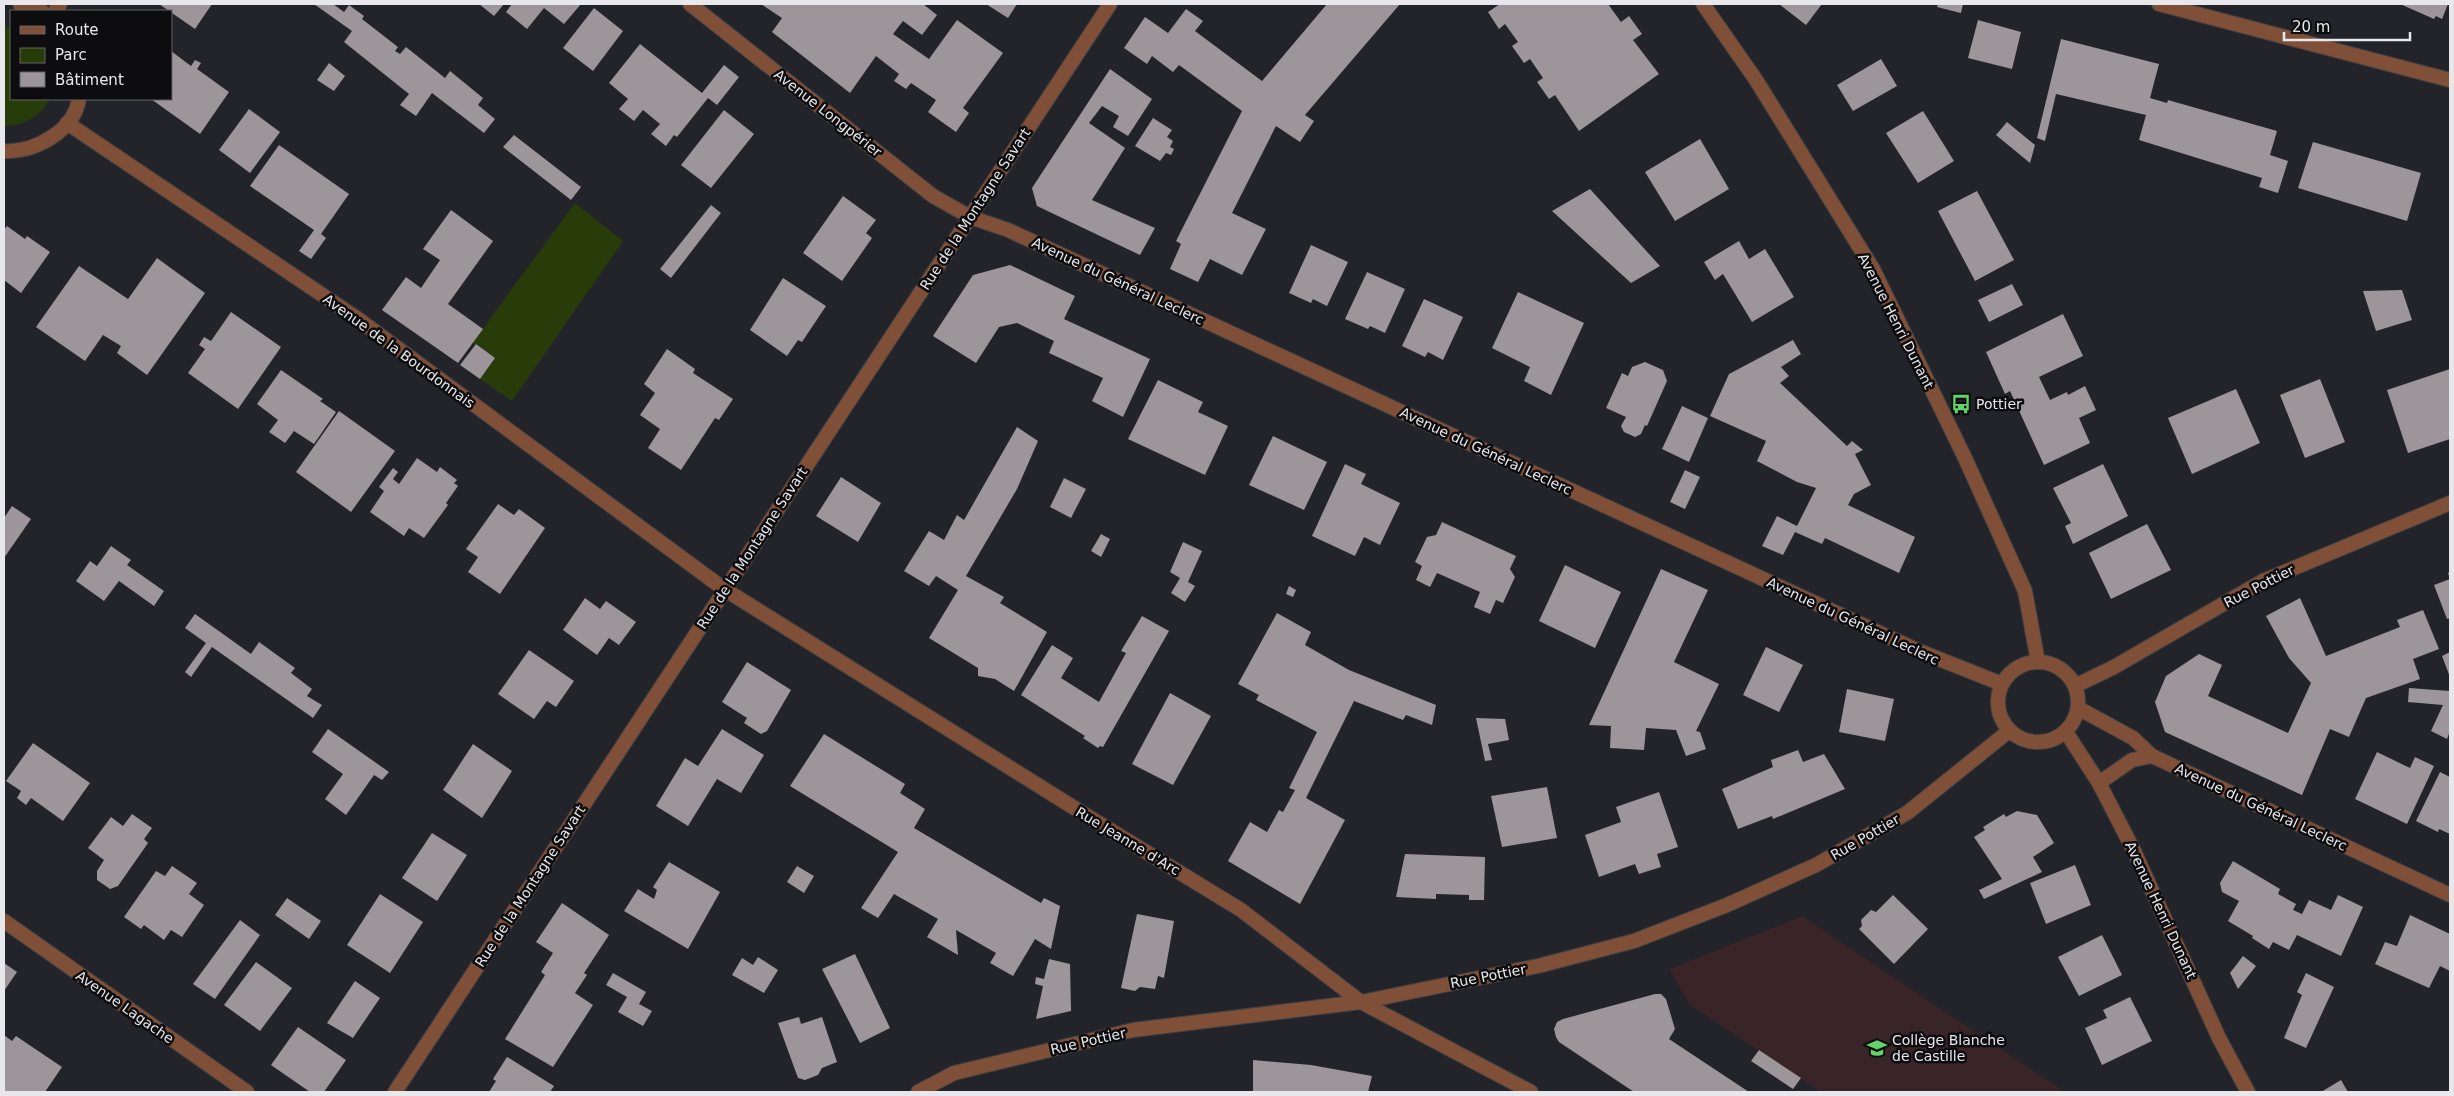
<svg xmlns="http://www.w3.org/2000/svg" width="2454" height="1096" font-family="'DejaVu Sans',sans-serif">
  <rect width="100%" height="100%" fill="#232429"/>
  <path fill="#392527" d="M1802 916 2065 1092H1821L1689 1004 1670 969Z"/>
  <path fill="#283c09" d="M4 27 11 28V99H50C40 117 24 125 4 126Z
    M575 203 623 241 512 401 480 379 495 358 473 342Z"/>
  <path fill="#9c9599" d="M159 4H212L195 29Z
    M314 4H333L344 12 349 5 364 16 362 19 398 47 395 51 400 54 406 47 445 78 450 71 483 98 478 105 495 119 484 133 432 93 416 116 400 105 409 94 344 42 352 31Z
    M479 4H504L494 16Z
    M512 4H581L564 24 544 8 527 29 506 12Z
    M761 4H923L937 15 922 35 903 21 893 34 929 59 957 20 1003 53 963 108 969 113 956 132 928 112 936 100 911 83 906 89 894 81 899 74 876 56 850 93 772 32 782 18Z
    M986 4H1017L1008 18Z
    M1327 4H1400L1305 115 1314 121 1300 142 1276 126 1232 213 1266 229 1242 275 1210 259 1198 282 1170 269 1181 244 1176 241 1242 111 1179 65 1173 72 1152 56 1147 64 1124 48 1145 17 1168 33 1186 9 1203 21 1195 31 1262 81Z
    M1500 4H1608L1621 22 1629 16 1642 34 1633 40 1659 74 1579 131 1555 95 1549 99 1537 82 1543 78 1530 59 1524 63 1512 46 1518 42 1505 24 1499 29 1488 12Z
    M1779 4H1822L1806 25Z
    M1938 4H1963L1961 13 1937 7Z
    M2400 4H2448L2442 19 2436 16 2434 19Z
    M594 8 623 31 593 71 563 48Z
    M1978 20 2021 32 2012 69 1968 58Z
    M2061 39 2159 64 2150 98 2167 103 2168 100 2277 131 2270 155 2288 161 2278 193 2259 187 2262 178 2139 140 2146 115 2056 94 2045 141 2037 138Z
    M640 44 702 93 724 65 739 77 717 105 708 98 677 137 674 135 666 146 651 134 660 124 643 110 634 121 619 109 628 99 609 83Z
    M171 51 191 66 195 60 201 63 197 69 229 92 200 134 151 99H171Z
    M1881 59 1897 86 1853 111 1837 85Z
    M329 63 345 76 334 91 317 80Z
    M1110 69 1152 99 1128 136 1113 127 1119 116 1102 106 1089 123 1125 148 1092 200 1155 228 1140 255 1037 206 1032 188Z
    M249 109 280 132 250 173 219 150Z
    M724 110 754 134 711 188 681 165Z
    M1923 111 1954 161 1918 183 1886 133Z
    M1153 118 1172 130 1167 137 1173 141 1170 147 1174 149 1171 155 1166 153 1160 161 1135 146Z
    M2007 122 2035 145 2030 163 1996 135Z
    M514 135 581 187 571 200 503 147Z
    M1700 139 1729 189 1675 221 1645 172Z
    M2313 142 2421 173 2407 221 2298 188Z
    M279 145 349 194 321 234 326 238 311 259 299 251 314 230 250 186Z
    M1590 189 1660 266 1631 283 1552 211Z
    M1977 191 2014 260 1975 281 1938 211Z
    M843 196 876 220 866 233 872 238 842 281 803 253Z
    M711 205 721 213 671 278 660 269Z
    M451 210 493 241 448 304 483 329 458 363 382 310 406 277 421 288 440 260 423 249Z
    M7 226 25 239 27 236 50 252 21 293 4 280V230Z
    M1739 241 1749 259 1765 249 1794 297 1752 322 1723 274 1715 280 1704 262Z
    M1311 245 1348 262 1327 306 1313 299 1311 303 1289 293Z
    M157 258 205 293 147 375 117 353 121 346 103 335 85 361 36 327 79 266 128 299Z
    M1010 265 1075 296 1064 319 1150 359 1123 417 1092 401 1103 378 1049 353 1054 341 1017 323 999 327 976 363 933 336 973 275Z
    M1367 272 1405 289 1385 333 1370 326 1368 329 1345 319Z
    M783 278 826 306 802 342 798 340 787 356 750 330Z
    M2012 284 2023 305 1989 322 1978 300Z
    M2402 290 2412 320 2376 331 2363 291Z
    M1518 292 1584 323 1551 395 1524 381 1530 367 1492 348Z
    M1424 299 1463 317 1443 360 1428 352 1425 357 1402 346Z
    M231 312 281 347 238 409 188 373 205 349 199 345 204 337 211 341Z
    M2063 314 2083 356 2039 377 2050 400 2067 392 2068 395 2085 386 2096 410 2079 418 2090 443 2044 465 2010 391 2005 394 1986 352Z
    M1793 340 1801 354 1781 367 1789 376 1780 383 1847 446 1852 441 1863 450 1855 454 1871 485 1854 494 1848 505 1915 537 1899 573 1825 538 1822 544 1795 532 1783 555 1762 546 1777 516 1797 526 1816 488 1797 482 1757 461 1766 441 1710 416 1729 374Z
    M476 344 495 358 480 379 460 365Z
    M667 349 695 369 693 373 733 399 719 420 715 418 681 470 648 448 660 429 640 415 655 393 644 384Z
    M1645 362 1663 370 1667 381 1647 426 1645 425 1641 434 1635 437 1624 432 1621 426 1626 417 1606 408 1622 373 1628 376 1632 367Z
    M2450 369V439L2408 453 2387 390Z
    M281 370 323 399 320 401 336 412 314 444 294 431 285 443 269 432 278 420 257 404Z
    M2320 379 2345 442 2305 458 2280 395Z
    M1158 380 1203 402 1198 412 1228 426 1205 475 1128 439Z
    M2236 389 2260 443 2192 474 2168 418Z
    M1682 406 1708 418 1689 462 1662 449Z
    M339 411 395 451 351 512 296 472Z
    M1017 427 1038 441 1017 489 966 576 1004 597 1000 603 1047 632 1014 691 995 679 978 676V668L929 638 958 590 936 576 929 586 904 571 929 531 944 540 957 515 964 520Z
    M1273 436 1327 462 1304 510 1249 485Z
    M417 458 437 472 440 467 457 480 454 483 458 486 446 503 448 505 424 538 409 528 404 536 370 512 384 491 379 487 393 468 398 472 393 479 399 484Z
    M1345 464 1366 474 1361 484 1400 503 1380 545 1364 537 1355 556 1312 536Z
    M2103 464 2128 516 2073 544 2065 526 2071 523 2053 488Z
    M1685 470 1700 477 1685 509 1670 502Z
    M841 477 881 503 858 542 816 516Z
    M1064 478 1086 489 1071 518 1050 507Z
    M498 504 514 515 519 509 545 528 500 594 468 572 478 557 466 549Z
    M12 506 31 519 4 558V518Z
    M1442 522 1516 556 1510 569 1515 577 1503 603 1496 600 1490 614 1474 607 1480 592 1437 573 1430 587 1416 580 1422 566 1415 562 1427 537 1436 535Z
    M2147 524 2171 570 2111 599 2089 553Z
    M1101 534 1110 539 1101 557 1091 551Z
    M1183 542 1202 551 1188 582 1195 586 1185 602 1171 593 1180 578 1170 572Z
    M111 546 131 560 127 565 164 591 154 606 119 581 104 601 76 581 90 561 97 566Z
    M1565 565 1621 592 1595 648 1539 621Z
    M1661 569 1708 590 1674 662 1719 684 1696 731 1700 732 1706 749 1686 756 1676 730 1646 728 1644 750 1610 748 1611 726 1589 725Z
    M2450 572V618L2447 619 2434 585 2450 579 2448 573Z
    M1289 586 1296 590 1293 597 1286 594Z
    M585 598 600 609 606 601 636 622 619 645 609 638 597 655 563 630Z
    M2300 598 2326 656 2400 627 2397 620 2423 610 2439 649 2413 659 2420 679 2366 698 2349 737 2330 729 2302 795 2165 732 2155 702 2166 676 2199 654 2222 665 2208 696 2288 733 2311 683 2289 658 2266 616Z
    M1277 613 1311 632 1305 645 1349 670 1436 705 1432 725 1406 715 1403 720 1354 701 1306 798 1345 820 1300 904 1228 861 1250 822 1267 832 1279 810 1283 812 1295 790 1289 788 1317 732 1256 700 1259 695 1238 684Z
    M195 614 251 654 259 642 295 668 291 673 312 689 307 696 322 705 313 718 212 647 191 677 185 672 206 643 185 628Z
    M1142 616 1169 631 1103 747 1100 746 1098 748 1083 738 1085 736 1021 695 1052 645 1073 658 1061 678 1099 702 1126 653 1121 651Z
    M1766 647 1803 665 1779 712 1743 695Z
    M529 650 574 681 556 707 547 701 534 719 498 694Z
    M2450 652V677L2442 656Z
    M747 662 791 690 767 731 761 734 744 723 747 718 722 702Z
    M2409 688 2450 691V731L2447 739 2431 731 2443 705 2408 702Z
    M1847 689 1894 699 1885 741 1839 732Z
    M1170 693 1211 716 1173 785 1132 764Z
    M1476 718 1505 719 1509 740 1488 744 1492 760 1485 761Z
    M328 729 389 772 382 780 374 775 346 815 325 799 343 774 312 752Z
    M722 729 764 755 741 793 717 779 688 826 656 806 685 758 698 766Z
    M824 734 905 784 900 793 925 809 914 828 1041 903 1044 898 1060 906 1051 949 1035 939 1013 976 990 963 996 953 956 930 958 955 927 937 938 919 894 894 878 918 861 908 898 852 790 786Z
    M33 743 90 783 63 821 31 798 26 805 17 798 21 791 6 781Z
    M473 744 512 771 482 818 443 790Z
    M1798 750 1803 762 1824 754 1845 789 1773 819 1772 816 1738 829 1722 789 1773 767 1771 760Z
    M2377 752 2410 768 2415 757 2434 766 2407 824 2355 799Z
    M2440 772 2450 777V834L2439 829 2438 832 2416 821Z
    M1547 787 1557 838 1502 847 1491 796Z
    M1659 792 1678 847 1657 854 1661 867 1639 874 1635 864 1599 877 1585 835 1621 822 1616 807Z
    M2017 811 2037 815 2054 843 2033 857 2042 872 1984 899 1979 890 2002 879 1974 837 1985 830 1983 827 2004 814 2006 817Z
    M132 814 152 828 144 839 148 843 118 886 110 889 97 880V871L104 860 88 848 111 817 123 826Z
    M432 833 467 855 437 901 402 878Z
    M1405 854 1485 857 1484 900H1469V895L1436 894V899L1396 897Z
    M2233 861 2280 889 2278 894 2296 904 2293 910 2302 914 2309 900 2331 910 2338 895 2363 907 2341 956 2297 935 2289 950 2273 942 2269 949 2252 938 2253 936 2228 921 2239 901 2222 892 2220 883Z
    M669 862 720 892 688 949 624 911 638 889 654 899 657 890 653 887Z
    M2075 865 2091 905 2046 924 2030 883Z
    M172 866 197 883 189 894 204 905 182 937 171 930 164 940 144 925 141 929 124 917 156 871 165 876Z
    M797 866 814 876 804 893 787 882Z
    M380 894 423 922 390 973 347 945Z
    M1893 895 1928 929 1894 964 1859 929 1862 926 1861 920 1871 910 1876 912Z
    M287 898 321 921 309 939 275 915Z
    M562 903 609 935 584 973 587 975 575 993 593 1005 553 1067 505 1039 545 975 541 972 553 953 536 942Z
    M1137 914 1174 921 1164 978 1158 976 1155 989 1140 987 1135 991 1121 988Z
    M2410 915 2450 934V971L2440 966 2429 988 2375 964 2385 942 2397 946Z
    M240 920 260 935 215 999 193 984Z
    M2102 935 2122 975 2079 996 2058 957Z
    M855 954 890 1028 860 1043 822 969Z
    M2243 956 2256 966 2238 989 2230 973Z
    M758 957 778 970 764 993 732 975 742 958 753 965Z
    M1049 959 1070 964 1071 1011 1036 1019 1043 986 1035 984 1036 977 1044 979Z
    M256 962 292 988 260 1031 224 1005Z
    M4 963 17 972 4 991Z
    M613 973 646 992 639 1004 652 1011 643 1026 618 1012 627 997 606 985Z
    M2306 973 2334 987 2306 1048 2284 1038 2302 995 2297 992Z
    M355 981 380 998 353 1038 327 1023Z
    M1655 994H1661L1666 999 1675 1029 1669 1039 1749 1092H1634L1559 1042 1556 1037 1554 1029 1557 1022 1563 1019Z
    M2130 997 2152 1041 2102 1065 2085 1028 2107 1018 2103 1010Z
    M799 1017 801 1024 822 1017 837 1062 822 1068 818 1075 805 1080 798 1078 778 1023Z
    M298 1027 346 1060 324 1092H310L271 1065Z
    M4 1035 12 1041 16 1036 62 1067 45 1092H4Z
    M1759 1050 1801 1078 1793 1089 1751 1061Z
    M507 1057 554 1086 550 1092H489L496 1081 493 1079Z
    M1253 1060 1311 1065 1372 1076 1368 1092H1253Z
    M2341 1080 2348 1092H2321Z"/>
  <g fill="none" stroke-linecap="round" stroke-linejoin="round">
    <defs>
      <path id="service" d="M2099 783 2132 760 2152 756"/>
      <path id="minor" d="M20 4 32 6 42 11
        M690 4 933 196 970 217 1008 230 1919 651 2002 684
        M1703 4 1756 80 1873 269 1965 458 2025 591 2038 662
        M2159 4 2450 80
        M55 11 60 4
        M67 123 358 319 724 589 1084 814 1241 910 1361 1002 1531 1092
        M4 151C34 153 74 131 79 99
        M1998 702a40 40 0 1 1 80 0a40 40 0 1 1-80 0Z
        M2075 686 2114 667 2263 581 2450 503
        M2078 708 2133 738 2152 756 2450 895
        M2066 732 2099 783 2134 851 2219 1038 2248 1092
        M4 921 247 1092
        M395 1092 1110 4
        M918 1092 954 1073 1133 1030 1361 1002 1538 966 1634 941 1727 905 1816 865 1907 813 2009 731"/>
    </defs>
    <use href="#service" stroke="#3f3f44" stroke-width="16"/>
    <use href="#minor" stroke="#3f3f44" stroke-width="16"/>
    <use href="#service" stroke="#7f5037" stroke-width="14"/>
    <use href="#minor" stroke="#7f5037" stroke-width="14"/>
  </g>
  <defs>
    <symbol id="bus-bare" viewBox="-9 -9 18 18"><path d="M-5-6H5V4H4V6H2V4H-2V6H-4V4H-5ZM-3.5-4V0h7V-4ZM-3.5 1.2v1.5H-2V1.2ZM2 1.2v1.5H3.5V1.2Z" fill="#63d469" stroke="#0d0d0f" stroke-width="2.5" paint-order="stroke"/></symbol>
    <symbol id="school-bare" viewBox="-9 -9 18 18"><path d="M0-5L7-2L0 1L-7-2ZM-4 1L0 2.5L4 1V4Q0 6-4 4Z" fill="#63d469" stroke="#0d0d0f" stroke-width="2.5" paint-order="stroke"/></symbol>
  </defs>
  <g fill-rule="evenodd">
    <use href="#bus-bare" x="1947" y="390" width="28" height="28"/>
    <use href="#school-bare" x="1863" y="1034" width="28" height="28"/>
  </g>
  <g text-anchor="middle" stroke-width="5" stroke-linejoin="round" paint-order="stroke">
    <g font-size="14" fill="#e8e8ec" stroke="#0d0d0f">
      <text transform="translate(828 113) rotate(38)" y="5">Avenue Longpérier</text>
      <text transform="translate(975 209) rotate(-57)" y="5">Rue de la Montagne Savart</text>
      <text transform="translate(1118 281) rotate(25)" y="5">Avenue du Général Leclerc</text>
      <text transform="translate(1896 321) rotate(63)" y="5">Avenue Henri Dunant</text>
      <text transform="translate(399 351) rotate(36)" y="5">Avenue de la Bourdonnais</text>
      <text transform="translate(1486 451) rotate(25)" y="5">Avenue du Général Leclerc</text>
      <text transform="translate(752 548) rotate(-57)" y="5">Rue de la Montagne Savart</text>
      <text transform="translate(2259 586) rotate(-27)" y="5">Rue Pottier</text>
      <text transform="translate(1853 621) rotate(25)" y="5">Avenue du Général Leclerc</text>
      <text transform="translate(2261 807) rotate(25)" y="5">Avenue du Général Leclerc</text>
      <text transform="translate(1865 837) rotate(-30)" y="5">Rue Pottier</text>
      <text transform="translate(1128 841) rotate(31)" y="5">Rue Jeanne d'Arc</text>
      <text transform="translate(530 886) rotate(-57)" y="5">Rue de la Montagne Savart</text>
      <text transform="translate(2161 910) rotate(65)" y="5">Avenue Henri Dunant</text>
      <text transform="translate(1488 976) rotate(-11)" y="5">Rue Pottier</text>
      <text transform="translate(125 1007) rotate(35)" y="5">Avenue Lagache</text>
      <text transform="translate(1088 1041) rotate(-13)" y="5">Rue Pottier</text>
    </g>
    <g font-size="14" fill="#e8e8ec" stroke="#0d0d0f" text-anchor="start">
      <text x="1976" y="409">Pottier</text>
      <text x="1892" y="1045">Collège Blanche<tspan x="1892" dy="16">de Castille</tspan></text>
    </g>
  </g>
  <rect width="2454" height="1096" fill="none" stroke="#e8e8ec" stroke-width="10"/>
  <rect x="10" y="10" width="162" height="90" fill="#0d0d0f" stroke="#656567"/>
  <rect x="20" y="26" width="25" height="8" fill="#7f5037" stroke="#656567"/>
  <text x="55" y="35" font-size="15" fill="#e8e8ec">Route</text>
  <rect x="20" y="48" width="25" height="15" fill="#283c09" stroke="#656567"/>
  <text x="55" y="60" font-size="15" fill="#e8e8ec">Parc</text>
  <rect x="20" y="72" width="25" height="15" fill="#9c9599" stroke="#656567"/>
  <text x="55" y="85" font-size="15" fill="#e8e8ec">Bâtiment</text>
  <path d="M2284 32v8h126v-8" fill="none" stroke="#e8e8ec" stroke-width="2.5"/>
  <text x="2292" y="32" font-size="15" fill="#e8e8ec" stroke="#0d0d0f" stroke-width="4" paint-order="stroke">20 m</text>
</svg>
